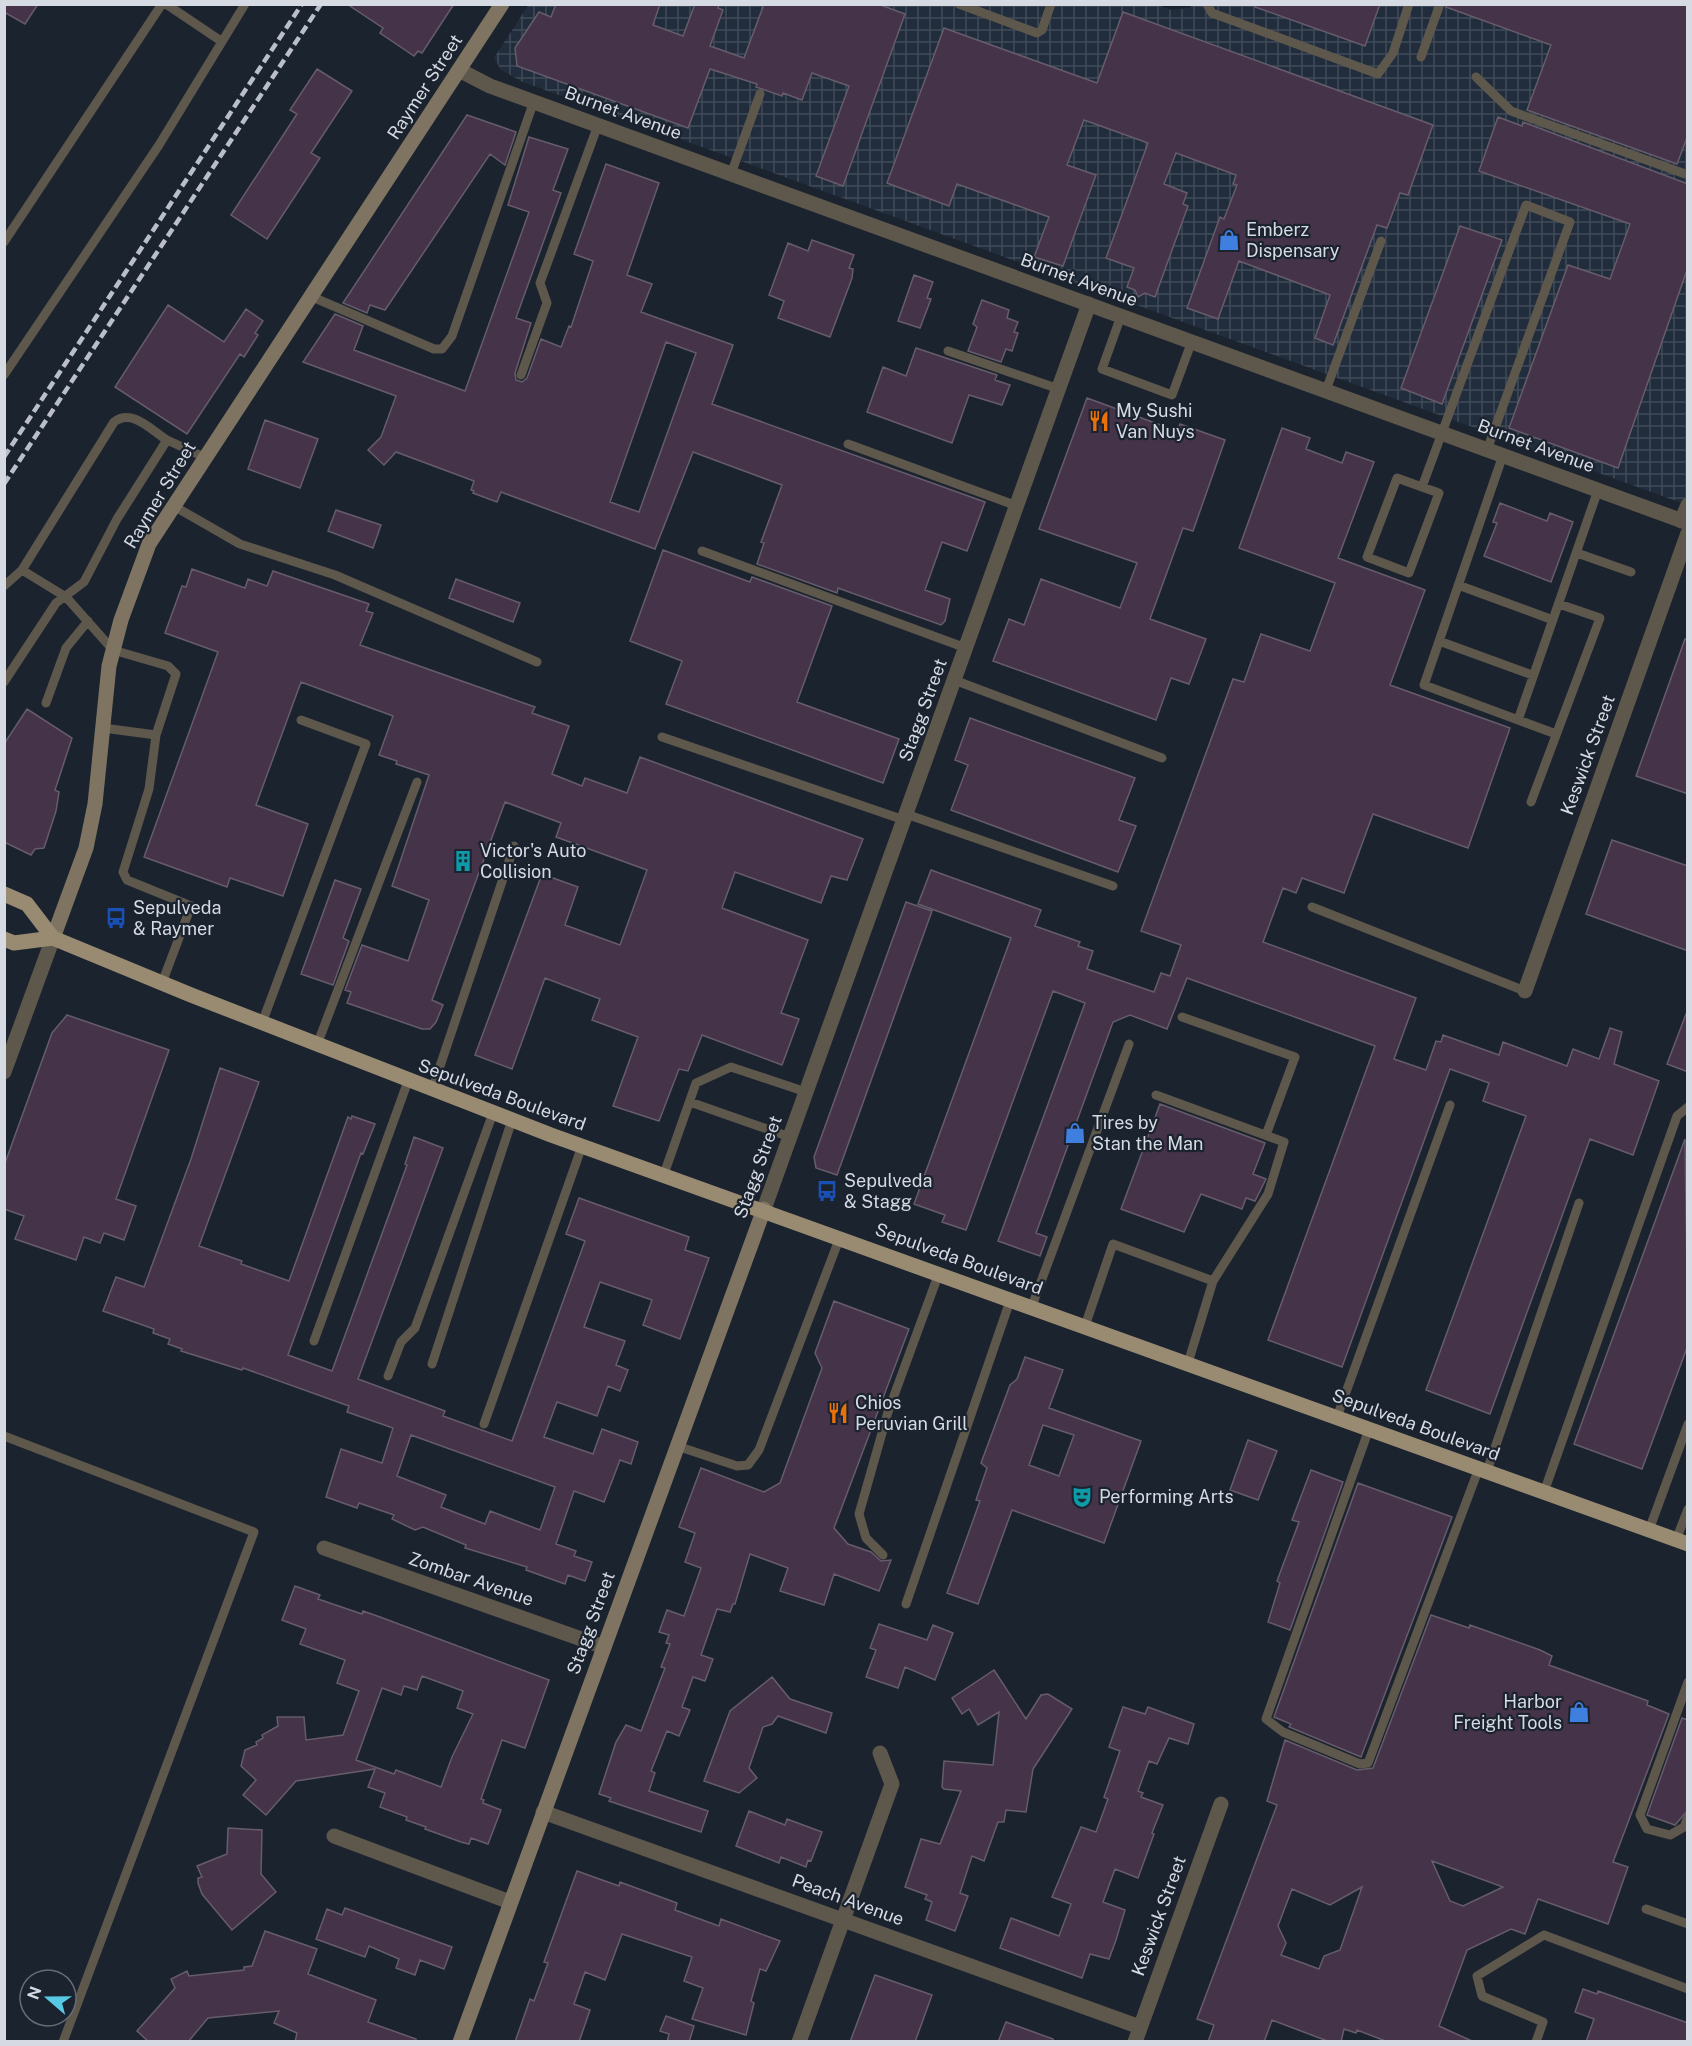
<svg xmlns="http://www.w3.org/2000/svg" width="1692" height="2046" font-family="'Public Sans',sans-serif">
  <defs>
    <pattern id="industrial-grid" width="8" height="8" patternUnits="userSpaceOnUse" patternTransform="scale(1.5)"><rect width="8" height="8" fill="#212d3d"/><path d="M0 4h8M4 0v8" fill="none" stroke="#404b59"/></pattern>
  </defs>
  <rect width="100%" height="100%" fill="#1b232f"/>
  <path fill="url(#industrial-grid)" d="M529 4H1155L1171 10 1189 8 1194 4 1687 5V505L523 82 501 70 494 58Z"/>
  <path fill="#45334a" stroke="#665c6a" stroke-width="1.5" fill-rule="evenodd" d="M4 4H38L25 24 4 12Z
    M347 4H454L422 53 418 51 414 56 380 33 383 28Z
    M556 4H660L653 25 683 36 695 4H719L718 8 723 10 710 46 744 58 764 4H878L905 14 843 186 816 176 849 86 812 73 802 100 783 93 782 96 756 87 757 84 710 69 688 128 517 66 515 48 539 12 551 17Z
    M1255 4H1380L1365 46 1255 7Z
    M1447 4H1688V135L1677 164 1527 110 1551 45 1446 7Z
    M1123 12 1433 125 1408 195 1400 193 1387 228 1377 225 1333 345 1315 338 1330 295 1239 261 1218 319 1187 308 1220 217 1224 219 1237 185 1233 184 1236 175 1176 153 1164 184 1187 193 1183 204 1188 206 1155 297 1145 293 1138 297 1135 290 1127 287 1134 268 1106 258 1148 143 1084 120 1067 165 1096 175 1063 266 1034 257 1049 217 957 184 949 206 887 183 944 28 1097 83Z
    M317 69 352 91 311 153 320 158 267 239 231 215 297 114 290 110Z
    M467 115 516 132 505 165 490 154 385 310 370 305 367 313 343 303Z
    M1498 117 1522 126 1523 122 1688 184V267L1618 468 1509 428 1568 265 1610 279 1630 224 1479 171Z
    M529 137 568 149 553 190 561 193 516 318 531 323 515 373 516 380 522 382 527 378 541 339 561 347 569 326 571 327 593 261 574 254 606 164 659 183 627 275 652 284 641 312 733 345 712 404 985 502 967 551 942 542 925 590 950 599 945 621 941 625 838 588 837 593 757 564 764 543 761 542 782 485 693 452 655 549 501 492 497 502 473 493 474 491 471 490 474 481 396 452 384 465 368 450 381 437 396 396 303 362 335 314 363 326 354 350 465 391 529 212 508 205ZM666 342 696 353 639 512 610 502Z
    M1460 226 1502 240 1442 404 1401 388Z
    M812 240 854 255 849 268 853 269 852 278 830 337 778 318 784 301 769 295 788 243 808 251Z
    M914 275 933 282 927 298 931 299 920 328 898 321Z
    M982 300 1009 310 1007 318 1018 322 1014 332 1018 333 1012 351 1006 349 1001 362 968 351 977 327 973 324Z
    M168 305 224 342 246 309 263 321 255 333 258 335 244 357 240 354 187 434 115 387Z
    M916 348 997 375 995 380 1010 385 1002 405 969 395 952 443 867 412 883 367 906 376Z
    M1087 398 1177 431 1180 424 1225 440 1193 531 1183 528 1150 619 1206 639 1189 684 1171 678 1156 720 993 661 1009 619 1024 625 1041 579 1120 608 1137 563 1039 529Z
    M265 420 318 439 300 488 248 469Z
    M1282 428 1310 438 1306 449 1342 463 1346 452 1374 462 1338 558 1425 590 1390 685 1510 728 1468 848 1373 814 1344 893 1302 878 1296 893 1283 888 1263 942 1416 998 1394 1059 1426 1070 1436 1041 1441 1042 1443 1035 1499 1055 1503 1042 1567 1066 1573 1049 1599 1059 1610 1028 1622 1032 1614 1064 1659 1081 1633 1155 1590 1139 1490 1414 1426 1390 1526 1116 1483 1101 1489 1083 1450 1069 1342 1367 1268 1340 1375 1046 1187 978 1167 1029 1130 1015 1113 1022 1036 1233 1047 1237 1040 1256 998 1241 1085 1003 1053 991 966 1230 942 1222 945 1215 914 1204 1011 938 918 904 931 870 1041 910 1035 926 1080 942 1078 946 1093 951 1087 969 1154 992 1161 973 1170 976 1181 945 1141 931 1233 679 1244 682 1261 634 1310 651 1335 583 1239 548Z
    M1500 503 1547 521 1550 513 1573 522 1551 582 1484 556 1497 523 1493 522Z
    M336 510 381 525 373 548 328 531Z
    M663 550 750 582 752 577 832 606 797 702 899 739 883 783 666 704 682 661 630 641Z
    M192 569 245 588 248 579 267 586 273 571 369 604 366 611 373 613 360 645 535 707 532 713 569 726 552 774 582 786 585 778 627 793 640 757 863 839 847 880 831 876 821 903 735 872 722 908 808 940 781 1013 799 1019 782 1065 702 1035 688 1071 679 1069 659 1121 613 1106 638 1037 592 1020 600 999 545 978 512 1069 475 1055 542 874 578 887 565 925 620 945 647 870 556 837 561 823 505 802 432 1000 443 1005 436 1022 430 1029H422L347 1003 351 992 345 990 362 945 408 961 429 900 392 886 429 775 396 764 397 761 379 755 393 716 301 682 256 805 308 824 283 896 230 878 227 887 144 857 218 652 165 633 182 586 186 587Z
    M456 579 520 603 513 622 449 598Z
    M1685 639 1688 640V794L1636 776Z
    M27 709 72 738 55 790 59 792 56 811 44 848 35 849 31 855 4 842V744Z
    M970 718 1135 778 1119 820 1136 826 1118 872 951 810 968 765 955 760Z
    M1612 840 1688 866V951L1586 914Z
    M335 880 361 889 343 938 349 941 333 985 301 974Z
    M906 902 932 911 837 1175 816 1168 814 1157Z
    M1686 1014H1688V1072L1667 1064Z
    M67 1015 169 1050 116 1199 136 1206 124 1240 104 1233 100 1243 84 1237 76 1260 15 1239 24 1216 4 1209V1166L52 1033Z
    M220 1068 259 1082 199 1246 242 1261 241 1264 289 1281 348 1117 351 1119 352 1116 375 1124 363 1154 361 1153 288 1355 332 1371 407 1165 405 1164 414 1137 443 1148 358 1379 445 1411 443 1416 512 1441 585 1241 566 1234 579 1198 689 1237 685 1250 709 1258 680 1339 643 1325 652 1300 600 1282 584 1327 625 1341 616 1365 628 1370 620 1391 608 1386 597 1416 557 1402 544 1437 593 1454 602 1429 638 1442 631 1464 620 1460 604 1502 574 1491 556 1544 576 1551 574 1556 592 1562 585 1581 568 1575 565 1584 526 1570 527 1567 465 1548 466 1545 423 1527 415 1530 392 1519 394 1515 359 1503 357 1508 326 1497 341 1449 382 1463 393 1428 347 1412 349 1406 243 1368 242 1370 181 1351 182 1349 168 1344 170 1339 153 1333 154 1329 103 1311 116 1277 144 1287 191 1159ZM411 1435 555 1487 540 1530 490 1511 485 1524 441 1507 446 1495 397 1476Z
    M1160 1104 1265 1143 1253 1174 1266 1179 1255 1201 1246 1198 1242 1209 1201 1194 1184 1232 1121 1209Z
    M1685 1139 1688 1345 1642 1469 1574 1444Z
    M834 1301 909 1329 834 1528 848 1544 871 1552 881 1561 891 1560 879 1591 834 1574 824 1605 780 1591 788 1568 750 1554 735 1604H733L730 1612 717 1609 701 1655 713 1659 705 1681 693 1677 682 1707 690 1710 679 1736 667 1731 651 1771 655 1773 649 1791 708 1811 701 1832 609 1801 611 1798 599 1794 616 1742 626 1725 641 1731 665 1668 661 1667 670 1644 666 1643 669 1635 659 1632 667 1610 684 1616 701 1568 685 1562 695 1533 679 1527 701 1468 764 1492 780 1483 822 1368 815 1353Z
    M1025 1357 1063 1370 1049 1408 1141 1441 1104 1543 1012 1510 978 1604 947 1593 980 1501 976 1500 987 1468 981 1463 1010 1385 1017 1379ZM1043 1425 1074 1435 1059 1476 1029 1465Z
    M1248 1440 1277 1451 1258 1500 1230 1490Z
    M1311 1470 1343 1482 1290 1630 1268 1622 1280 1583 1277 1581 1299 1522 1292 1520Z
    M1358 1483 1452 1517 1361 1757 1289 1727 1291 1724 1274 1717Z
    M295 1586 320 1595 318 1599 362 1614 363 1611 380 1617 549 1680 525 1748 502 1740 481 1799 484 1800 483 1803 501 1810 488 1844 471 1838 469 1844 461 1842 425 1829 426 1827 406 1820 407 1817 380 1807 385 1793 368 1787 375 1769 296 1781 266 1815 243 1795 256 1780 241 1766 245 1750 257 1745 256 1742 263 1738 262 1735 278 1726 277 1717H304L306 1740 343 1735 359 1691 337 1683 345 1660 300 1644 306 1629 282 1620ZM422 1676 463 1691 457 1708 473 1714 452 1757 441 1787 396 1770 394 1774 356 1760 382 1688 401 1695 404 1686 417 1690Z
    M1431 1615 1469 1628 1470 1625 1540 1650 1552 1656 1549 1665 1648 1701 1647 1705 1669 1714 1613 1862 1628 1867 1608 1924 1538 1899 1525 1934 1511 1929 1467 1950 1439 2026 1474 2042H1388L1357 2030 1356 2033 1344 2029 1341 2042H1330L1272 2020 1264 2042H1208L1214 2025 1197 2019 1277 1805 1267 1801 1285 1740 1357 1770 1373 1768ZM1432 1861 1503 1887 1463 1906 1450 1901ZM1362 1887 1340 1950 1324 1956 1319 1969 1281 1955 1286 1943 1278 1926 1292 1889 1330 1905Z
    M879 1624 927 1640 933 1625 953 1633 935 1680 905 1667 898 1688 866 1677 876 1650 870 1648Z
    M994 1670 1026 1719 1041 1695 1048 1694 1072 1709 1033 1769 1026 1812 1006 1810 1004 1822H998L984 1861 972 1856 960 1893 968 1896 955 1931 926 1920 932 1902 925 1899 927 1895 905 1887 921 1839 940 1844 961 1791 944 1789 942 1787 944 1761 993 1765 999 1712 978 1725 969 1709 962 1714 952 1698Z
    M772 1677 790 1699 832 1713 826 1733 778 1716 772 1724 763 1727 749 1768 757 1778 739 1793 704 1781 730 1711Z
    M1123 1707 1145 1714 1148 1707 1194 1724 1188 1744 1169 1738 1157 1764 1149 1761 1138 1791 1143 1793 1141 1797 1163 1805 1152 1833 1154 1834 1138 1878 1115 1869 1103 1902 1125 1910 1116 1940 1109 1959 1090 1954 1082 1978 1000 1948 1011 1918 1059 1936 1071 1904 1052 1897 1081 1827 1096 1832 1108 1799 1104 1797 1120 1751 1109 1747Z
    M1682 1718 1688 1720V1810L1675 1825 1647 1815Z
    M749 1811 785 1825 787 1819 822 1832 811 1861 808 1860 806 1867 781 1857 779 1863 736 1846Z
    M228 1828 262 1830 261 1874 276 1892 232 1930 202 1894 198 1883V1878L202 1877 197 1866 227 1854Z
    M577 1871 619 1886 620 1882 677 1903 675 1910 719 1926 721 1919 780 1941 766 1971 760 1969 751 2001 754 2003 746 2035 692 2019 703 1988 684 1981 692 1957 622 1934 605 1980 585 1972 574 2004 590 2010 579 2042H515L530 1999 534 2001 548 1963 544 1962Z
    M345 1908 452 1947 444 1969 420 1960 415 1975 396 1968 399 1959 369 1946 365 1957 316 1939 327 1909 342 1915Z
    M265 1931 317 1949 308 1974 376 2000 368 2022 416 2039V2042H295L297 2033 274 2023 279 2011 208 2018 188 2042H149L137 2031 175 1988 171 1979 187 1971 189 1976 244 1970V1967L252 1966Z
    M875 1975 932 1995 915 2042H850Z
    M1583 1989 1597 1994 1598 1991 1688 2023V2042H1586L1594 2019 1575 2012Z
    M666 2016 694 2026 689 2042H667L669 2034 660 2031Z
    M1006 2022 1053 2039V2042H998Z"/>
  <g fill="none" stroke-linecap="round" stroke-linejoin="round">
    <path stroke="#5e574b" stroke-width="9" d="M166 4 221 41
      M959 4 1037 33 1042 30 1051 4
      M1207 4 1212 13 1378 74 1393 53 1409 4
      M1421 57 1440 4
      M1476 77 1511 111 1688 175
      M731 174 760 94
      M4 242 162 4
      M310 296 434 349H442L452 336 534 101
      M1121 316 1102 369 1172 395 1192 341
      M948 351 1059 389
      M4 375 159 145 245 4
      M521 375 547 303 540 283 598 125
      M1326 390 1381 241
      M167 440 204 457
      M848 444 1017 506
      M1503 455 1424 685 1556 734
      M1422 487 1439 493 1409 573 1367 557 1397 478 1422 487 1526 205 1570 222 1487 450
      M172 505 240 544 335 575 537 662
      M702 551 966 648
      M1577 553 1631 572
      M22 570 66 597 113 650 168 666 176 674 156 735 149 789 123 872 127 880 191 906 162 983
      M1458 585 1553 620
      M4 586 22 570 114 422C132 408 151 430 167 440L117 519 84 582 56 603 4 682
      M1439 641 1532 675
      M954 680 1162 758
      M46 703 66 648 88 621
      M1518 720 1598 490
      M103 728 156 735
      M662 737 904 820
      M1531 802 1600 618 1559 604
      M906 814 1113 886
      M1312 907 1525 991
      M1182 1017 1295 1057 1266 1135
      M262 1023 366 744 301 720
      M317 1045 417 782
      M432 1090 514 846
      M1156 1095 1284 1142 1268 1194 1213 1281
      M690 1102 790 1137
      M664 1174 696 1083 731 1067 806 1092
      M1032 1306 1129 1044
      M1085 1326 1113 1244 1213 1281 1188 1363
      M314 1341 408 1081
      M432 1364 512 1120
      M388 1376 401 1342 415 1328 493 1113
      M1337 1417 1450 1105
      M484 1424 582 1146
      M1369 1429 1266 1719 1283 1732 1360 1764 1368 1763 1382 1726 1479 1468
      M4 1436 254 1532 63 2042
      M677 1446 737 1466 748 1465 759 1450 840 1237
      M1487 1471 1579 1203
      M1544 1492 1677 1116 1688 1107
      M1649 1530 1688 1424
      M1676 1540 1688 1509
      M883 1555 866 1538 859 1514 888 1412 939 1273
      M906 1604 1011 1298
      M1688 1682 1640 1815 1647 1829 1670 1835 1684 1827 1688 1817
      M1646 1909 1688 1924
      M1536 2042 1543 2022 1482 1996 1477 1976 1544 1935 1688 1989"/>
    <path stroke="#5e574b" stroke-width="15" d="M459 70 490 86 1688 523
      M1681 521 1688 505
      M1525 991 1688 533
      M4 1072 53 938
      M764 1209 1089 304
      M324 1548 604 1647
      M543 1812 1140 2027
      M334 1836 510 1902
      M799 2042 892 1784 880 1753
      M1135 2042 1221 1804"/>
    <path stroke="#7f7461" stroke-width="15" d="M53 938 86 848 95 804 109 666 121 620 149 544 502 4
      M460 2042 764 1209"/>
    <path stroke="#998b72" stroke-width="15" d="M4 894 27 904 53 938
      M4 939 14 943 53 938 191 995 551 1135 1688 1544"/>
    <path stroke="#b9bec8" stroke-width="4.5" stroke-dasharray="9 4.5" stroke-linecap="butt" d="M4 457 302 4
      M4 484 321 4"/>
  </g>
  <defs>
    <symbol id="shop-bare" viewBox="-9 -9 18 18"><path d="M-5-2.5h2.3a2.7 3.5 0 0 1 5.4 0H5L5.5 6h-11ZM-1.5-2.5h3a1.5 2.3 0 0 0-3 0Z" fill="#3f7fe0" stroke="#1b232f" stroke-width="2.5" paint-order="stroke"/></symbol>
    <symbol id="restaurant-bare" viewBox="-9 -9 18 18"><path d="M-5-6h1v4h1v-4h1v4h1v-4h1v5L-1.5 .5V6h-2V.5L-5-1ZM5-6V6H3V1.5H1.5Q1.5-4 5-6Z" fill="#e8710a" stroke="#1b232f" stroke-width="2.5" paint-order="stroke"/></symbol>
    <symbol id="building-bare" viewBox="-9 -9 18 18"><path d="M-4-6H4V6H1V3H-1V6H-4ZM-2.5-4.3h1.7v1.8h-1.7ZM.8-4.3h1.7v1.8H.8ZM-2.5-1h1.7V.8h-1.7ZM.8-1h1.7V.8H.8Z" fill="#0f9aa8" stroke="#1b232f" stroke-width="2.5" paint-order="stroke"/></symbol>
    <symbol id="bus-bare" viewBox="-9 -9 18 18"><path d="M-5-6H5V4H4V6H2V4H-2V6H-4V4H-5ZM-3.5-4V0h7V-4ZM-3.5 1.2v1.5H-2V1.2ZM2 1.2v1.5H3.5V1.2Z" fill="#1a4fb4" stroke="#1b232f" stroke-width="2.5" paint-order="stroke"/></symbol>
    <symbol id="theatre-bare" viewBox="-9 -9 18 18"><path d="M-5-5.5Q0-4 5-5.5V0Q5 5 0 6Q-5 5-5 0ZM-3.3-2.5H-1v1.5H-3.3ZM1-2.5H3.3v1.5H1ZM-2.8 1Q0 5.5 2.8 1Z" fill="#0f9aa8" stroke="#1b232f" stroke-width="2.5" paint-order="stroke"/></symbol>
  </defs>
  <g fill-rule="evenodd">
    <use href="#shop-bare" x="1214" y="225" width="30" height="30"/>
    <use href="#restaurant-bare" x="1084" y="406" width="30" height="30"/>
    <use href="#building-bare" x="448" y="846" width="30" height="30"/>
    <use href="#bus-bare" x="101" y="903" width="30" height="30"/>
    <use href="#shop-bare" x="1060" y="1118" width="30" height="30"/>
    <use href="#bus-bare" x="812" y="1176" width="30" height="30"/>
    <use href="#restaurant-bare" x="823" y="1398" width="30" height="30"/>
    <use href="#theatre-bare" x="1067" y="1482" width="30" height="30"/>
    <use href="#shop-bare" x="1564" y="1697" width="30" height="30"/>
  </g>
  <g text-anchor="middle" stroke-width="4.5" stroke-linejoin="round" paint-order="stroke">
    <g font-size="18" fill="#d5dae3" stroke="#1b232f">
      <text transform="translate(425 87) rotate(-57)" y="6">Raymer Street</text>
      <text transform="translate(623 113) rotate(20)" y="6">Burnet Avenue</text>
      <text transform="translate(1079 280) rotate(20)" y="6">Burnet Avenue</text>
      <text transform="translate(1536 446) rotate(20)" y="6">Burnet Avenue</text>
      <text transform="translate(160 495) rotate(-59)" y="6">Raymer Street</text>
      <text transform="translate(923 710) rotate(-70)" y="6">Stagg Street</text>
      <text transform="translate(1588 755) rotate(-70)" y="6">Keswick Street</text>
      <text transform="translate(502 1095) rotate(20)" y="6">Sepulveda Boulevard</text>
      <text transform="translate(758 1167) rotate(-70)" y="6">Stagg Street</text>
      <text transform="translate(959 1259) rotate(20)" y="6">Sepulveda Boulevard</text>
      <text transform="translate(1416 1425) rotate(20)" y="6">Sepulveda Boulevard</text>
      <text transform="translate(471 1579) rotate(19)" y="6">Zombar Avenue</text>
      <text transform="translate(591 1623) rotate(-70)" y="6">Stagg Street</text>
      <text transform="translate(848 1900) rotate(20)" y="6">Peach Avenue</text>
      <text transform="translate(1159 1916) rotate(-70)" y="6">Keswick Street</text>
    </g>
    <g font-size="18" fill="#d5dae3" stroke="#1b232f" text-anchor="start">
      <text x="1246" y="236">Emberz<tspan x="1246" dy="21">Dispensary</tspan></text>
      <text x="1116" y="417">My Sushi<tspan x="1116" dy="21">Van Nuys</tspan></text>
      <text x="480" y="857">Victor's Auto<tspan x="480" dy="21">Collision</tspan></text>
      <text x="133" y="914">Sepulveda<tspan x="133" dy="21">&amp; Raymer</tspan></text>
      <text x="1092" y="1129">Tires by<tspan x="1092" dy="21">Stan the Man</tspan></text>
      <text x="844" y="1187">Sepulveda<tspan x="844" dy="21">&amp; Stagg</tspan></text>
      <text x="855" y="1409">Chios<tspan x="855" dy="21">Peruvian Grill</tspan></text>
      <text x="1099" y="1503">Performing Arts</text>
      <text x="1562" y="1708" text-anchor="end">Harbor<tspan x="1562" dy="21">Freight Tools</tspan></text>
    </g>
  </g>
  <rect width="1692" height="2046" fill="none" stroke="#d5dae3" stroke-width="12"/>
  <g transform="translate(48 1998) rotate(290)"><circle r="28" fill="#1b232f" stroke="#656c77" stroke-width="1.5"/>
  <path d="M0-4.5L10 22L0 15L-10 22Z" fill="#58c9e4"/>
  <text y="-9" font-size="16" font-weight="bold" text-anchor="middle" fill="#d5dae3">N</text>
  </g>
</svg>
